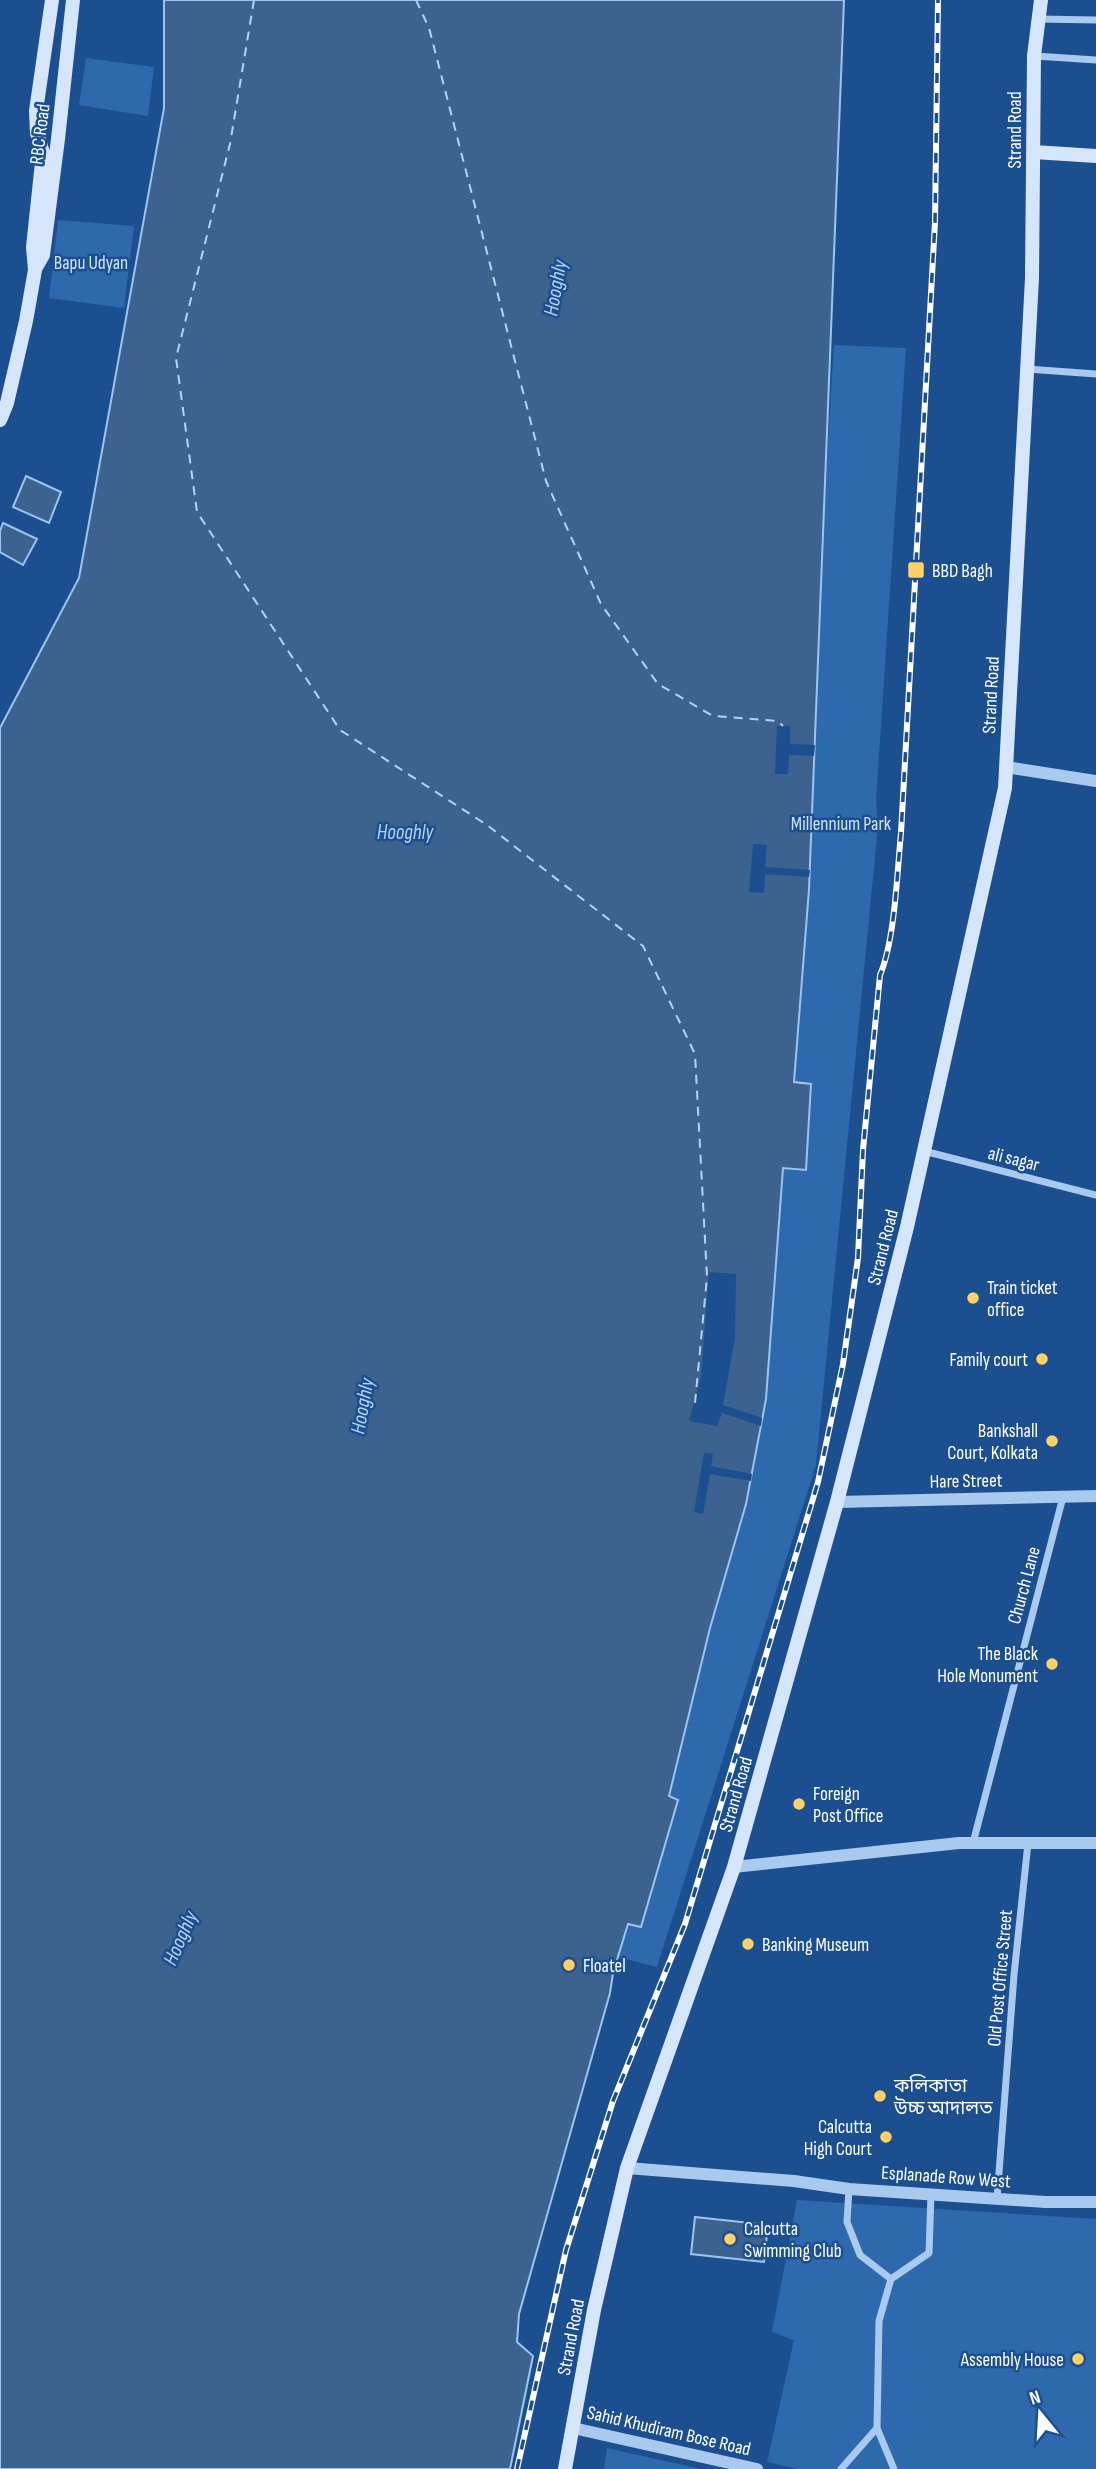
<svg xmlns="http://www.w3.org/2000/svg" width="1096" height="2469" font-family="'Sofia Sans Condensed','Noto Sans Bengali',sans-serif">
  <rect width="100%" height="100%" fill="#1b4f8f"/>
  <path fill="#2e69ad" d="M86 58 154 67 148 116 79 105Z
    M58 220 134 226 124 308 49 298Z
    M834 345 906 348 876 801 878 826 816 1465 657 1967 618 1957 628 1924 640 1927 678 1800 669 1796 761 1426 783 1168Z
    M797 2200 1096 2219V2469H798L767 2462 794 2340 772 2332Z
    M607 2448 701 2469H604Z"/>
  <path fill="#3c6290" stroke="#9cc4f0" stroke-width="2" d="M164 0H844L809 889 794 1082 811 1084 806 1170 783 1168 766 1399 746 1504 710 1628 669 1796 678 1800 641 1927 628 1924 613 1973 610 1993 519 2314 517 2342 533 2356 510 2469H0V728L79 578 164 108Z
    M26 476 61 492 49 523 13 507Z
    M3 523 37 539 23 565 0 552V531Z
    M695 2217 768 2225 764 2262 691 2254Z"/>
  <path fill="#1b4f8f" d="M777 726H790V744L815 745 814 756 789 755 788 774H775Z
    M753 844 767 845 765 867 810 870 809 877 765 874 764 893 749 892Z
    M709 1272 736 1274 735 1338 723 1405 762 1418 761 1426 722 1413 717 1426 689 1421 701 1376Z
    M704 1453 713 1454 711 1466 752 1474 751 1481 710 1474 703 1514 694 1512Z"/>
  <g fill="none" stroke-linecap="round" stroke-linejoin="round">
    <path stroke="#b5d3f5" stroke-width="2" stroke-dasharray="9 7" stroke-linecap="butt" d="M254 0 230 144 176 358 197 512 340 730 487 825 643 946 695 1054 707 1277 695 1403
      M416 0 429 28 546 481 601 604 658 684 713 716 778 721 783 726"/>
    <path stroke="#a9c9ee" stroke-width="7" d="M1039 19 1096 20
      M1035 56 1096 60
      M1027 369 1096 374
      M924 1151 1096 1195
      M973 1843 1063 1497
      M849 2189 847 2222 860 2255 891 2279
      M997 2199 1014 1975 1028 1843
      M841 2469 877 2428
      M894 2469 877 2428 879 2321 891 2279 929 2253 931 2194"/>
    <path stroke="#a9c9ee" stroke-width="12" d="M1006 767 1096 781
      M837 1502 1096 1496
      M734 1867 959 1843H1096
      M627 2168 794 2181 849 2189 1045 2202H1096
      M573 2428 757 2469"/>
    <path stroke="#d6e6fa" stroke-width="14" d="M1034 152 1096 156
      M35 269 43 255 58 139 73 0
      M0 420 7 403 26 321 35 270 33 247 43 153 37 133 36 111 52 0
      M565 2469 594 2310 627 2168 734 1867 837 1502 907 1227 1005 788 1032 278 1034 56 1041 0"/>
    <defs>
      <path id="rail" d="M517 2469 566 2250 613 2101 685 1924 818 1482 843 1364 858 1258 863 1150 880 975C895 940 897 873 901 833L935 222 938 0"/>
    </defs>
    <use href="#rail" stroke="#fff" stroke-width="6"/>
    <use href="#rail" stroke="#1b4f8f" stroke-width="3.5" stroke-dasharray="10" stroke-linecap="butt"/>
  </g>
  <g fill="#ffd166" stroke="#1b4f8f" stroke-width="2.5">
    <rect x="907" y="561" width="18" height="18" rx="3.5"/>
    <circle cx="973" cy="1298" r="7"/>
    <circle cx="1042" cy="1359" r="7"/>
    <circle cx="1052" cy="1441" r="7"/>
    <circle cx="1052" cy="1664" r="7"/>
    <circle cx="799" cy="1804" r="7"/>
    <circle cx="748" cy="1944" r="7"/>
    <circle cx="569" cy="1965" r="7"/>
    <circle cx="880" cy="2096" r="7"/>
    <circle cx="886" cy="2137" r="7"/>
    <circle cx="730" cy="2239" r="7"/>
    <circle cx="1078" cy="2359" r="7"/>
  </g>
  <g text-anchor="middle" stroke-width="5" stroke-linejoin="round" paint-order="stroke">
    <g font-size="19" fill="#fff" stroke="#1b4f8f">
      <text transform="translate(1014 130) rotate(-90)" y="7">Strand Road</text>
      <text transform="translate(39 134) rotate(-83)" y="7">RBC Road</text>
      <text transform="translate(990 695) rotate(-87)" y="7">Strand Road</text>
      <text transform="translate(1014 1158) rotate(14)" y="7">ali sagar</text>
      <text transform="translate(882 1247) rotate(-76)" y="7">Strand Road</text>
      <text transform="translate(966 1480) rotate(-1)" y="7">Hare Street</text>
      <text transform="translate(1023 1585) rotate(-75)" y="7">Church Lane</text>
      <text transform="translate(735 1794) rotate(-74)" y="7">Strand Road</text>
      <text transform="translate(999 1978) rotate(-85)" y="7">Old Post Office Street</text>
      <text transform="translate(946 2176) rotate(4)" y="7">Esplanade Row West</text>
      <text transform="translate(570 2337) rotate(-79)" y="7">Strand Road</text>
      <text transform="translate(669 2430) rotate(13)" y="7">Sahid Khudiram Bose Road</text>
    </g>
    <g font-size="19" fill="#cfe3fa" stroke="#1b4f8f">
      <text x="91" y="269">Bapu Udyan</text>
      <text x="841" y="830">Millennium Park</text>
    </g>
    <g font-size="19" fill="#fff" stroke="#1b4f8f" text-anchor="start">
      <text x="932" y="577">BBD Bagh</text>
      <text x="987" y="1294">Train ticket<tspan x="987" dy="22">office</tspan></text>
      <text x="1028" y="1366" text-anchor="end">Family court</text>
      <text x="1038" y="1437" text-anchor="end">Bankshall<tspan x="1038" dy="22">Court, Kolkata</tspan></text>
      <text x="1038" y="1660" text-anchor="end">The Black<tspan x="1038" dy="22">Hole Monument</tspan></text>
      <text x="813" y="1800">Foreign<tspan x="813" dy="22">Post Office</tspan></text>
      <text x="762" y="1951">Banking Museum</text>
      <text x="583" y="1972">Floatel</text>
      <text x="894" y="2092">কলিকাতা<tspan x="894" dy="22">উচ্চ আদালত</tspan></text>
      <text x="872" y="2133" text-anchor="end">Calcutta<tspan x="872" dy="22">High Court</tspan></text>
      <text x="744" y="2235">Calcutta<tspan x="744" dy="22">Swimming Club</tspan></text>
      <text x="1064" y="2366" text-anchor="end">Assembly House</text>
    </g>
    <g font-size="21" font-style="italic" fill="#b5d3f5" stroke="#1b4f8f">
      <text transform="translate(555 288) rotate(-80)" y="7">Hooghly</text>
      <text x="405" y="839">Hooghly</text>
      <text transform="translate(362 1406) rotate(-80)" y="7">Hooghly</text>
      <text transform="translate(180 1938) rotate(-66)" y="7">Hooghly</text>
    </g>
  </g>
  <g transform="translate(1040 2413) rotate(342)" stroke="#1b4f8f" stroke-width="5" paint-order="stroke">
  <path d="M0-5L12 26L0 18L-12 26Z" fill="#ffffff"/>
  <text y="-10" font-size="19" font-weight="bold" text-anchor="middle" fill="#ffffff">N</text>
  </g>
</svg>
